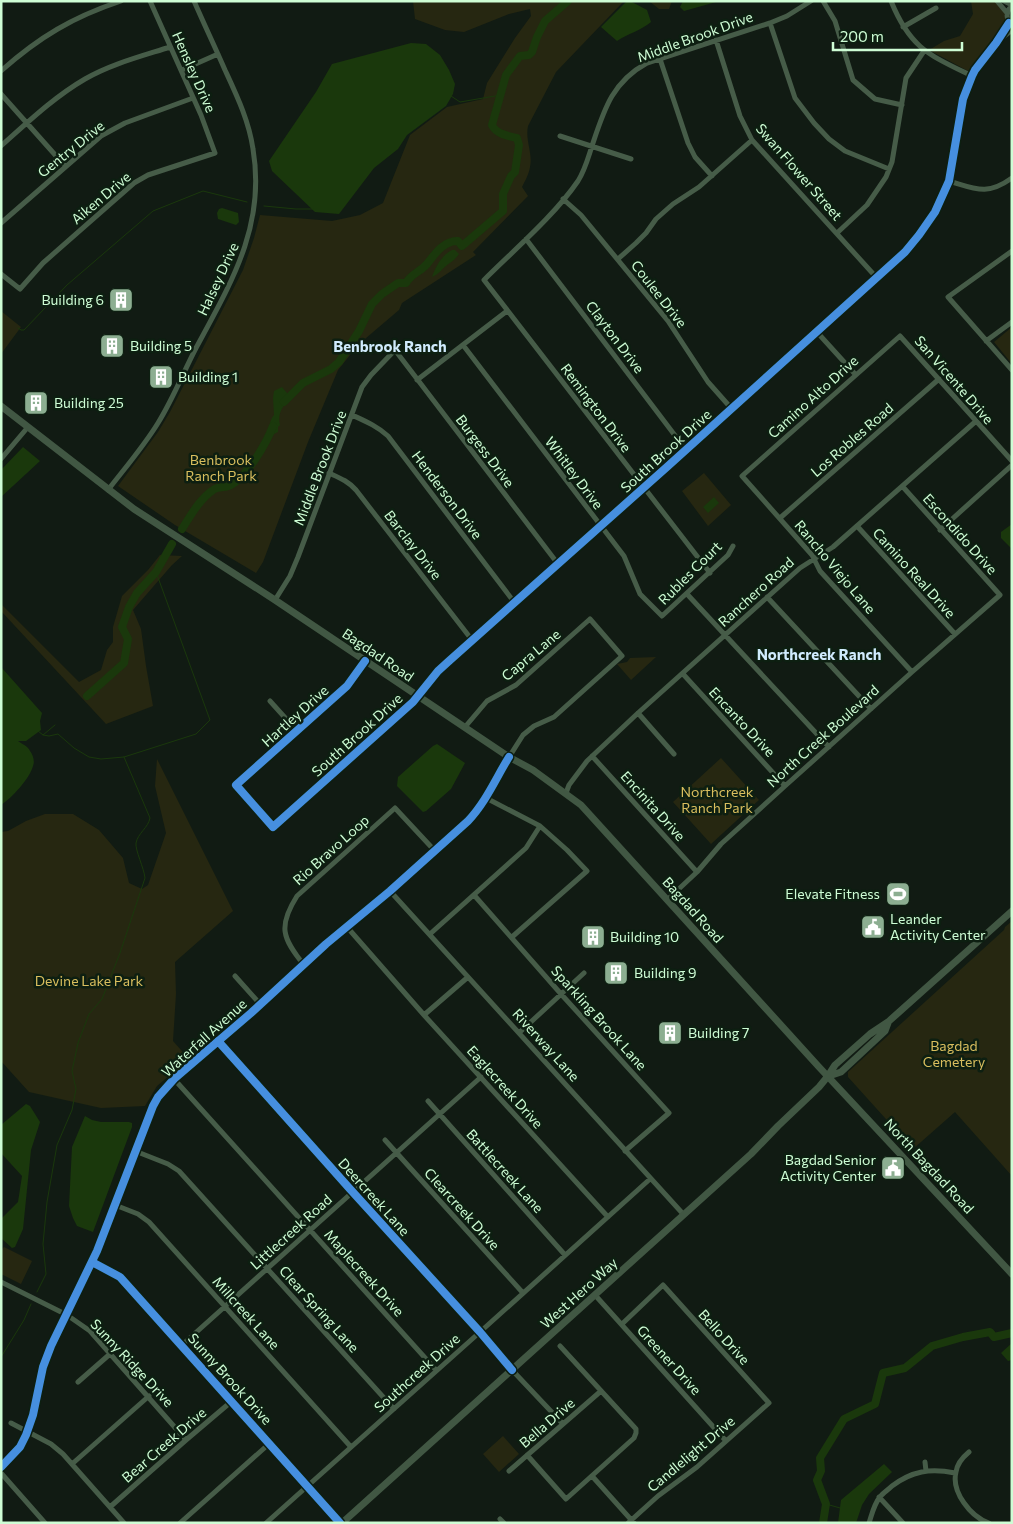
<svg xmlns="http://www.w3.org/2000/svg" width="1013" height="1524" font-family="Commissioner,sans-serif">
  <rect width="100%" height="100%" fill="#111b13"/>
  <path fill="#262711" d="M413 1H624L556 72 528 126C525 141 533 153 530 167 529 174 525 181 522 187L528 196 473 252 476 255 402 303 399 310 359 344 338 370 308 442 263 562 256 573 175 525 118 486 158 432 170 412 243 270 254 238 260 215 332 221 360 215 383 203 410 135 447 107 483 99 487 83 515 38 531 16 530 9 509 14 464 32 445 30 415 19Z
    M649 1H672L669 9H659Z
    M971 1H994L1001 7 1005 13V26L972 69 968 71 929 50 944 41 960 36 973 14Z
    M1 311 21 327 1 354Z
    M1012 327V364L994 342Z
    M704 473 731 505 708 526 682 491Z
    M160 555 182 556 172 565 133 610 141 629 146 666 153 706 106 724 1 611V604L79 682 101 670 107 650 113 642V627L122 596 148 570Z
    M656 657 631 680 617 664 627 662 630 658Z
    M721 758 759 800 711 844 673 802Z
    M157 759 233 911 175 962 176 994 173 1041 189 1059 157 1086 145 1106 101 1108 29 1092 1 1061V832L8 831 26 821 45 814H73L99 830 123 858 129 883 142 889 148 885 166 833 155 786Z
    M1012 921V928L1010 929 1012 931V1176L955 1112 913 1149 848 1077V1072L1004 930 1005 927Z
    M4 1247 32 1261 21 1284 1 1274V1250Z
    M503 1436 519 1454 499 1472 483 1454Z"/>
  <path fill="#1a380c" d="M627 1H630L647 10 651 22C642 30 627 34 617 41L601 27Z
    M683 1H715L716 2 684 11 680 7Z
    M411 43 426 44 440 55 449 70 455 84 453 94 446 106 407 135 398 149 374 168 339 214 315 212 272 171 269 161 316 92 332 64Z
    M222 208 238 213 239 222 236 225 218 219 217 213 219 209Z
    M452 250H455L459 254C455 260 451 262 446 266 441 270 439 274 432 277 436 266 441 256 452 250Z
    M282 387 291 398C283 405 277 414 280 425L278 427V432L272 435 269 433C269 427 270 419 274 415L273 398 274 391Z
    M23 447 40 461 1 497V470Z
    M714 497 719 503 708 513 703 507Z
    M1012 524V549L1001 538V532Z
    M1 667 42 713 40 721 41 730 26 741H18C22 744 28 746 30 751 33 755 35 761 33 766 30 778 12 798 1 805Z
    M437 744 465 763 451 789 426 811 423 812 397 786 398 777 433 746Z
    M26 1104 30 1106 40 1122 31 1150 23 1229 15 1247 12 1248 1 1238V1219L18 1202 22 1176 1 1153V1125Z
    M85 1116 92 1120 101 1122H129L132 1123V1127L93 1232 77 1226 73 1218 69 1206 72 1147Z
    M1012 1343V1360L1008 1361 1001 1353Z
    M884 1464 892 1472 869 1494 862 1505 856 1523H838L841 1500Z"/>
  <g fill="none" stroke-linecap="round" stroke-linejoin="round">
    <path stroke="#1a380c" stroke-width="1" d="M451 96 460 102 501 95
      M264 206 296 209H313
      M18 328 21 330H24L67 285 153 211 203 191 247 202
      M38 731 43 735 55 725
      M43 735 49 736 58 734 74 748 89 757 101 759 124 757 196 734 210 720 156 572
      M37 1292 46 1274 43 1244 47 1202 57 1145 72 1110 76 1089 72 1071 78 1043 89 1014 102 999 120 953 145 878C144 868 135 850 136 843 138 833 148 828 150 818L124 757
      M1 1357 24 1320 31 1304
      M826 1504 840 1508"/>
    <path stroke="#1a380c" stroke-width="8" d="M284 402 303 383 331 369 339 362 359 331 372 304 382 294 398 283H406C411 274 420 272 427 264 434 255 444 240 458 241L462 246 503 211V194L511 176 515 172 519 145 517 138C508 136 496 134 492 125L506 75 520 56 529 55 532 52 537 37 545 21 568 1
      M182 529C191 515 199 500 213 490 218 486 226 488 231 485 248 475 266 444 273 426
      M87 696 124 663 128 639 122 627 129 607 137 593 156 572 172 544
      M823 1523 826 1504 817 1480 821 1471 820 1458 844 1419 875 1404 883 1373 905 1368 932 1346 963 1337 990 1332 994 1337 1012 1333"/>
    <path stroke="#465c48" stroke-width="5" d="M823 1 835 21 853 80 875 99 902 105
      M891 1C910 48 929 55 972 76
      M997 1 1007 13
      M1004 1 1012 5
      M1012 6C1005 12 1006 20 1012 26
      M770 23 795 98 814 123 829 139 845 151 889 169
      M903 27 936 8
      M716 40 740 116 752 140 876 277
      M998 41 1012 30
      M660 59 688 143 695 157 712 176
      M182 70 218 54
      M1 71C39 37 73 17 121 1
      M1 94 65 166
      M560 136 631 159
      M1 146C27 123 54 97 85 79 111 64 142 56 170 47
      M949 181C976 189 987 196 1012 178
      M563 199 581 215 668 321 708 382 731 408
      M1 223 101 136 125 123 193 98
      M837 233 867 205 886 177 892 162 906 78 924 51
      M526 239 686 450
      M1012 251 948 297 1012 370
      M618 259 636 243 646 233 656 219 673 204 699 187 752 140
      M1 274 20 289 43 263 134 183 148 175 215 153 201 115 150 1
      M816 331 855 374
      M986 341 1012 322
      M463 345 624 556 640 594 662 616 728 555 733 546
      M417 380 507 311
      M352 415C365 421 377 426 388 436L514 602
      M1 459 28 427
      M329 473C340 478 348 481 356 490L472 640
      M108 490C125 468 144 446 158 423 173 399 183 373 196 348 231 283 266 226 253 149 249 121 237 96 225 70 215 47 204 24 194 1
      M780 518 939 379
      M857 526 955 634
      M940 530 1012 465
      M710 573 484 280C514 250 554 216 578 181 585 170 588 158 592 146 604 110 612 82 647 63L770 23 787 16 811 1
      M687 594 829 747
      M767 597 871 709
      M275 600 290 576 298 557 362 387 371 375 395 350 558 564
      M365 661 347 686 236 785 273 827 413 702 438 671 449 661 668 466 905 252 919 235 935 212 949 181 963 99 972 76 975 70 996 43 1009 23
      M912 672 820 571 812 555 742 476 900 336 1012 461
      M683 674 785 786
      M270 701 297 731
      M638 713 674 754
      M592 756 697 872
      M566 793 569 785 587 761 638 713 800 568 833 547 975 422
      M486 798 540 826 567 850 587 871 512 937
      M390 891 684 1215
      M474 895 561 994 669 1113 625 1151
      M667 900 697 872 721 844 785 786 912 672 1000 595 903 487
      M347 927 424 1015 608 1217
      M430 934 526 848 540 826
      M304 965C282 938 278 926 297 896L395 808 435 851
      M235 976 260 1004
      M424 1015 468 977
      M520 1032 584 973
      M218 1041 350 1189 480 1332 512 1370 563 1424
      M174 1079 436 1370
      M428 1101 565 1255
      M385 1140 523 1293
      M135 1151 168 1164 179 1171 394 1409
      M115 1205 138 1214 149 1222 351 1447
      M92 1262 120 1277 340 1523
      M1 1282 67 1315 90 1331 186 1440
      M595 1295 726 1441
      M622 1324 663 1285 769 1403 697 1467 658 1496 628 1523
      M182 1345 481 1077
      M78 1382 110 1354
      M11 1423 51 1444 63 1454 124 1523
      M969 1452C963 1457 957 1464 956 1472 951 1492 971 1517 989 1523
      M527 1455 566 1499 634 1438 636 1433V1429L560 1346
      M925 1462 926 1471
      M72 1464 149 1396
      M1 1467 20 1447 26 1435 33 1415 43 1367 51 1346 97 1251 153 1106 158 1097 174 1079 251 1013 326 944 390 891 468 821 475 813 486 798 499 773 523 735 534 726 554 717 622 656 590 619 516 685 487 701 465 727
      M509 1471 601 1391
      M1 1473 45 1523
      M592 1476 634 1523
      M879 1497 903 1523
      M110 1507 186 1440 232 1401
      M500 1519 504 1523
      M180 1523 270 1443
      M266 1523 480 1332 650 1179
      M869 1523C872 1514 874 1504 880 1497 883 1493 888 1490 892 1486 912 1471 930 1468 955 1473"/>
    <path stroke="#415743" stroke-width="7" d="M1 406 134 509 275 600 509 757 533 770 581 805 819 1067 1012 1274
      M829 1076 841 1072 885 1031 888 1023
      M342 1523 751 1154 778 1126 819 1087 828 1076 835 1065 870 1034 888 1022 1012 911"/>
    <defs>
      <path id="cycleway" d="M365 661 347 686 236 785 273 827 413 702 438 671 449 661 668 466 905 252 919 235 935 212 949 181 963 99 972 76 975 70 996 43 1009 23
        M218 1041 350 1189 480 1332 512 1370
        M92 1262 120 1277 340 1523
        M1 1467 20 1447 26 1435 33 1415 43 1367 51 1346 97 1251 153 1106 158 1097 174 1079 251 1013 326 944 390 891 468 821C486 802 496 778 509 757"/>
    </defs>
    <use href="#cycleway" stroke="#0d1f11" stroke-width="11"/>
    <use href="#cycleway" stroke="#468fdf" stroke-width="8"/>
  </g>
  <defs>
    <symbol id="building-square" viewBox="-11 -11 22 22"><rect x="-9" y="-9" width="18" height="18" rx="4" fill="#8cae91" stroke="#0d1f11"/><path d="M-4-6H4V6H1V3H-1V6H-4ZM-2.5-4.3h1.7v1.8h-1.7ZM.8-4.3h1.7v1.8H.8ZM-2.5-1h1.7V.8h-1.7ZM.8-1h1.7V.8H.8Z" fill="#fff"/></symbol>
    <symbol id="stadium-square" viewBox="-11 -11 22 22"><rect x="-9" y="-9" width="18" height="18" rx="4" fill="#8cae91" stroke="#0d1f11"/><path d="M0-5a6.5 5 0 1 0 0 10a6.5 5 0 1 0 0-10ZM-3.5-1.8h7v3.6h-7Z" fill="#fff"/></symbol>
    <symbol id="civic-square" viewBox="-11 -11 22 22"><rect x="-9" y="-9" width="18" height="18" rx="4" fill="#8cae91" stroke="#0d1f11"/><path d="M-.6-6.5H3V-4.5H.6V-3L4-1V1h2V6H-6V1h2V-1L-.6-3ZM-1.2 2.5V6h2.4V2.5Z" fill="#fff"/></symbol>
  </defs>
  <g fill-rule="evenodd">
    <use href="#building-square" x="107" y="286" width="28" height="28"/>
    <use href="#building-square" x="98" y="332" width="28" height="28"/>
    <use href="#building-square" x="147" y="363" width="28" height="28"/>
    <use href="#building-square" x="22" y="389" width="28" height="28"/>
    <use href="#stadium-square" x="884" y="880" width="28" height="28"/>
    <use href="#civic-square" x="859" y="913" width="28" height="28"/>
    <use href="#building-square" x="579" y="923" width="28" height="28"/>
    <use href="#building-square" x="602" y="959" width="28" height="28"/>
    <use href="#building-square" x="656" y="1019" width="28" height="28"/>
    <use href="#civic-square" x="879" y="1154" width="28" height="28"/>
  </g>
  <g text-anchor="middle" stroke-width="5" stroke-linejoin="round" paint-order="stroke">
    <g font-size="14" fill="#cefdd5" stroke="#0d1f11">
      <text transform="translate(695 37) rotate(-20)" y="5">Middle Brook Drive</text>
      <text transform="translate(194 72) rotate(66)" y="5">Hensley Drive</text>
      <text transform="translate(71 149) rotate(-39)" y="5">Gentry Drive</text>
      <text transform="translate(799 172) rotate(49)" y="5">Swan Flower Street</text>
      <text transform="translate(101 198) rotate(-40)" y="5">Aiken Drive</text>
      <text transform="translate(218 279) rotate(-65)" y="5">Halsey Drive</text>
      <text transform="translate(659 294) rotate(52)" y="5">Coulee Drive</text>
      <text transform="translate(615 337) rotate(53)" y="5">Clayton Drive</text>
      <text transform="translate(954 380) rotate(49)" y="5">San Vicente Drive</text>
      <text transform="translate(813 397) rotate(-42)" y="5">Camino Alto Drive</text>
      <text transform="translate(596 408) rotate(53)" y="5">Remington Drive</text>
      <text transform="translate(852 440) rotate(-41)" y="5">Los Robles Road</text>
      <text transform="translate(485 451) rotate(53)" y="5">Burgess Drive</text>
      <text transform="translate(666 451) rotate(-42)" y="5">South Brook Drive</text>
      <text transform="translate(320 468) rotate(-69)" y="5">Middle Brook Drive</text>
      <text transform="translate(574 473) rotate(53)" y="5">Whitley Drive</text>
      <text transform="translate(447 495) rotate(53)" y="5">Henderson Drive</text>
      <text transform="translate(960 534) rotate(48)" y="5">Escondido Drive</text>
      <text transform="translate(413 545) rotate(52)" y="5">Barclay Drive</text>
      <text transform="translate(835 567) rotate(50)" y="5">Rancho Viejo Lane</text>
      <text transform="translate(690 573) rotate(-45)" y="5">Rubles Court</text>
      <text transform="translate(914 573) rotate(48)" y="5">Camino Real Drive</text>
      <text transform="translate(756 592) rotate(-42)" y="5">Ranchero Road</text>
      <text transform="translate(378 655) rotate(34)" y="5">Bagdad Road</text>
      <text transform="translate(531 655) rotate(-40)" y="5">Capra Lane</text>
      <text transform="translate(295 716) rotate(-42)" y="5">Hartley Drive</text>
      <text transform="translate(742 722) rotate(47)" y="5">Encanto Drive</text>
      <text transform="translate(357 735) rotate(-42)" y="5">South Brook Drive</text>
      <text transform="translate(823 736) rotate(-42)" y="5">North Creek Boulevard</text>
      <text transform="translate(653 806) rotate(48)" y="5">Encinita Drive</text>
      <text transform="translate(331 850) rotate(-42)" y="5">Rio Bravo Loop</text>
      <text transform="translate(693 910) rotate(48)" y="5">Bagdad Road</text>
      <text transform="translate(599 1018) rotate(48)" y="5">Sparkling Brook Lane</text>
      <text transform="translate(204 1038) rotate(-42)" y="5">Waterfall Avenue</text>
      <text transform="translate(546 1045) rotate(48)" y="5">Riverway Lane</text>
      <text transform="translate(505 1087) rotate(48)" y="5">Eaglecreek Drive</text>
      <text transform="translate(929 1166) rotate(47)" y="5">North Bagdad Road</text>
      <text transform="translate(505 1171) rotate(48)" y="5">Battlecreek Lane</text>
      <text transform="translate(374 1197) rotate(48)" y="5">Deercreek Lane</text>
      <text transform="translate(462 1209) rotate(48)" y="5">Clearcreek Drive</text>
      <text transform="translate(291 1232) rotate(-42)" y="5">Littlecreek Road</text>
      <text transform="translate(364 1273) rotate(48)" y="5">Maplecreek Drive</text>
      <text transform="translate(579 1293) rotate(-42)" y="5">West Hero Way</text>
      <text transform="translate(319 1309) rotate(48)" y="5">Clear Spring Lane</text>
      <text transform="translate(246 1313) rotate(48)" y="5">Millcreek Lane</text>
      <text transform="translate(724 1337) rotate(48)" y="5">Bello Drive</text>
      <text transform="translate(669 1360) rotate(48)" y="5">Greener Drive</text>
      <text transform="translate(132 1363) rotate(47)" y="5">Sunny Ridge Drive</text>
      <text transform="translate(417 1373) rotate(-42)" y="5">Southcreek Drive</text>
      <text transform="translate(230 1379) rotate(48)" y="5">Sunny Brook Drive</text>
      <text transform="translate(547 1423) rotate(-41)" y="5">Bella Drive</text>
      <text transform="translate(164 1445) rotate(-41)" y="5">Bear Creek Drive</text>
      <text transform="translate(691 1454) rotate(-40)" y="5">Candlelight Drive</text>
    </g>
    <g font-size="14" fill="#cefdd5" stroke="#0d1f11" text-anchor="start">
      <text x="104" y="305" text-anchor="end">Building 6</text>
      <text x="130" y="351">Building 5</text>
      <text x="178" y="382">Building 1</text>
      <text x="54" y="408">Building 25</text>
      <text x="880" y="899" text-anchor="end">Elevate Fitness</text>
      <text x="890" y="924">Leander<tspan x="890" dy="16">Activity Center</tspan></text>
      <text x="610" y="942">Building 10</text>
      <text x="634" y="978">Building 9</text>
      <text x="688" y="1038">Building 7</text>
      <text x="876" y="1165" text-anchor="end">Bagdad Senior<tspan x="876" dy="16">Activity Center</tspan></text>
    </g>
    <g font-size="14" fill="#d9be5e" stroke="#0d1f11">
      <text x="221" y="465">Benbrook<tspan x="221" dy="16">Ranch Park</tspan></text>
      <text x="717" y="797">Northcreek<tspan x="717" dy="16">Ranch Park</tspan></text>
      <text x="89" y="986">Devine Lake Park</text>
      <text x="954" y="1051">Bagdad<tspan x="954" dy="16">Cemetery</tspan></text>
    </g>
    <g font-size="15" font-weight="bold" fill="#d0ebfd" stroke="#0d1f11">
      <text x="390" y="352">Benbrook Ranch</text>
      <text x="819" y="660">Northcreek Ranch</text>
    </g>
  </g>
  <rect width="1013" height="1524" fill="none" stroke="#cefdd5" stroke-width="5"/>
  <path d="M833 42v8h129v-8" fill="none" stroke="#cefdd5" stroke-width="2.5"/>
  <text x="840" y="42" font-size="15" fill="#cefdd5" stroke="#0d1f11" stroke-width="4" paint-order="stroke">200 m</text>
</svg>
